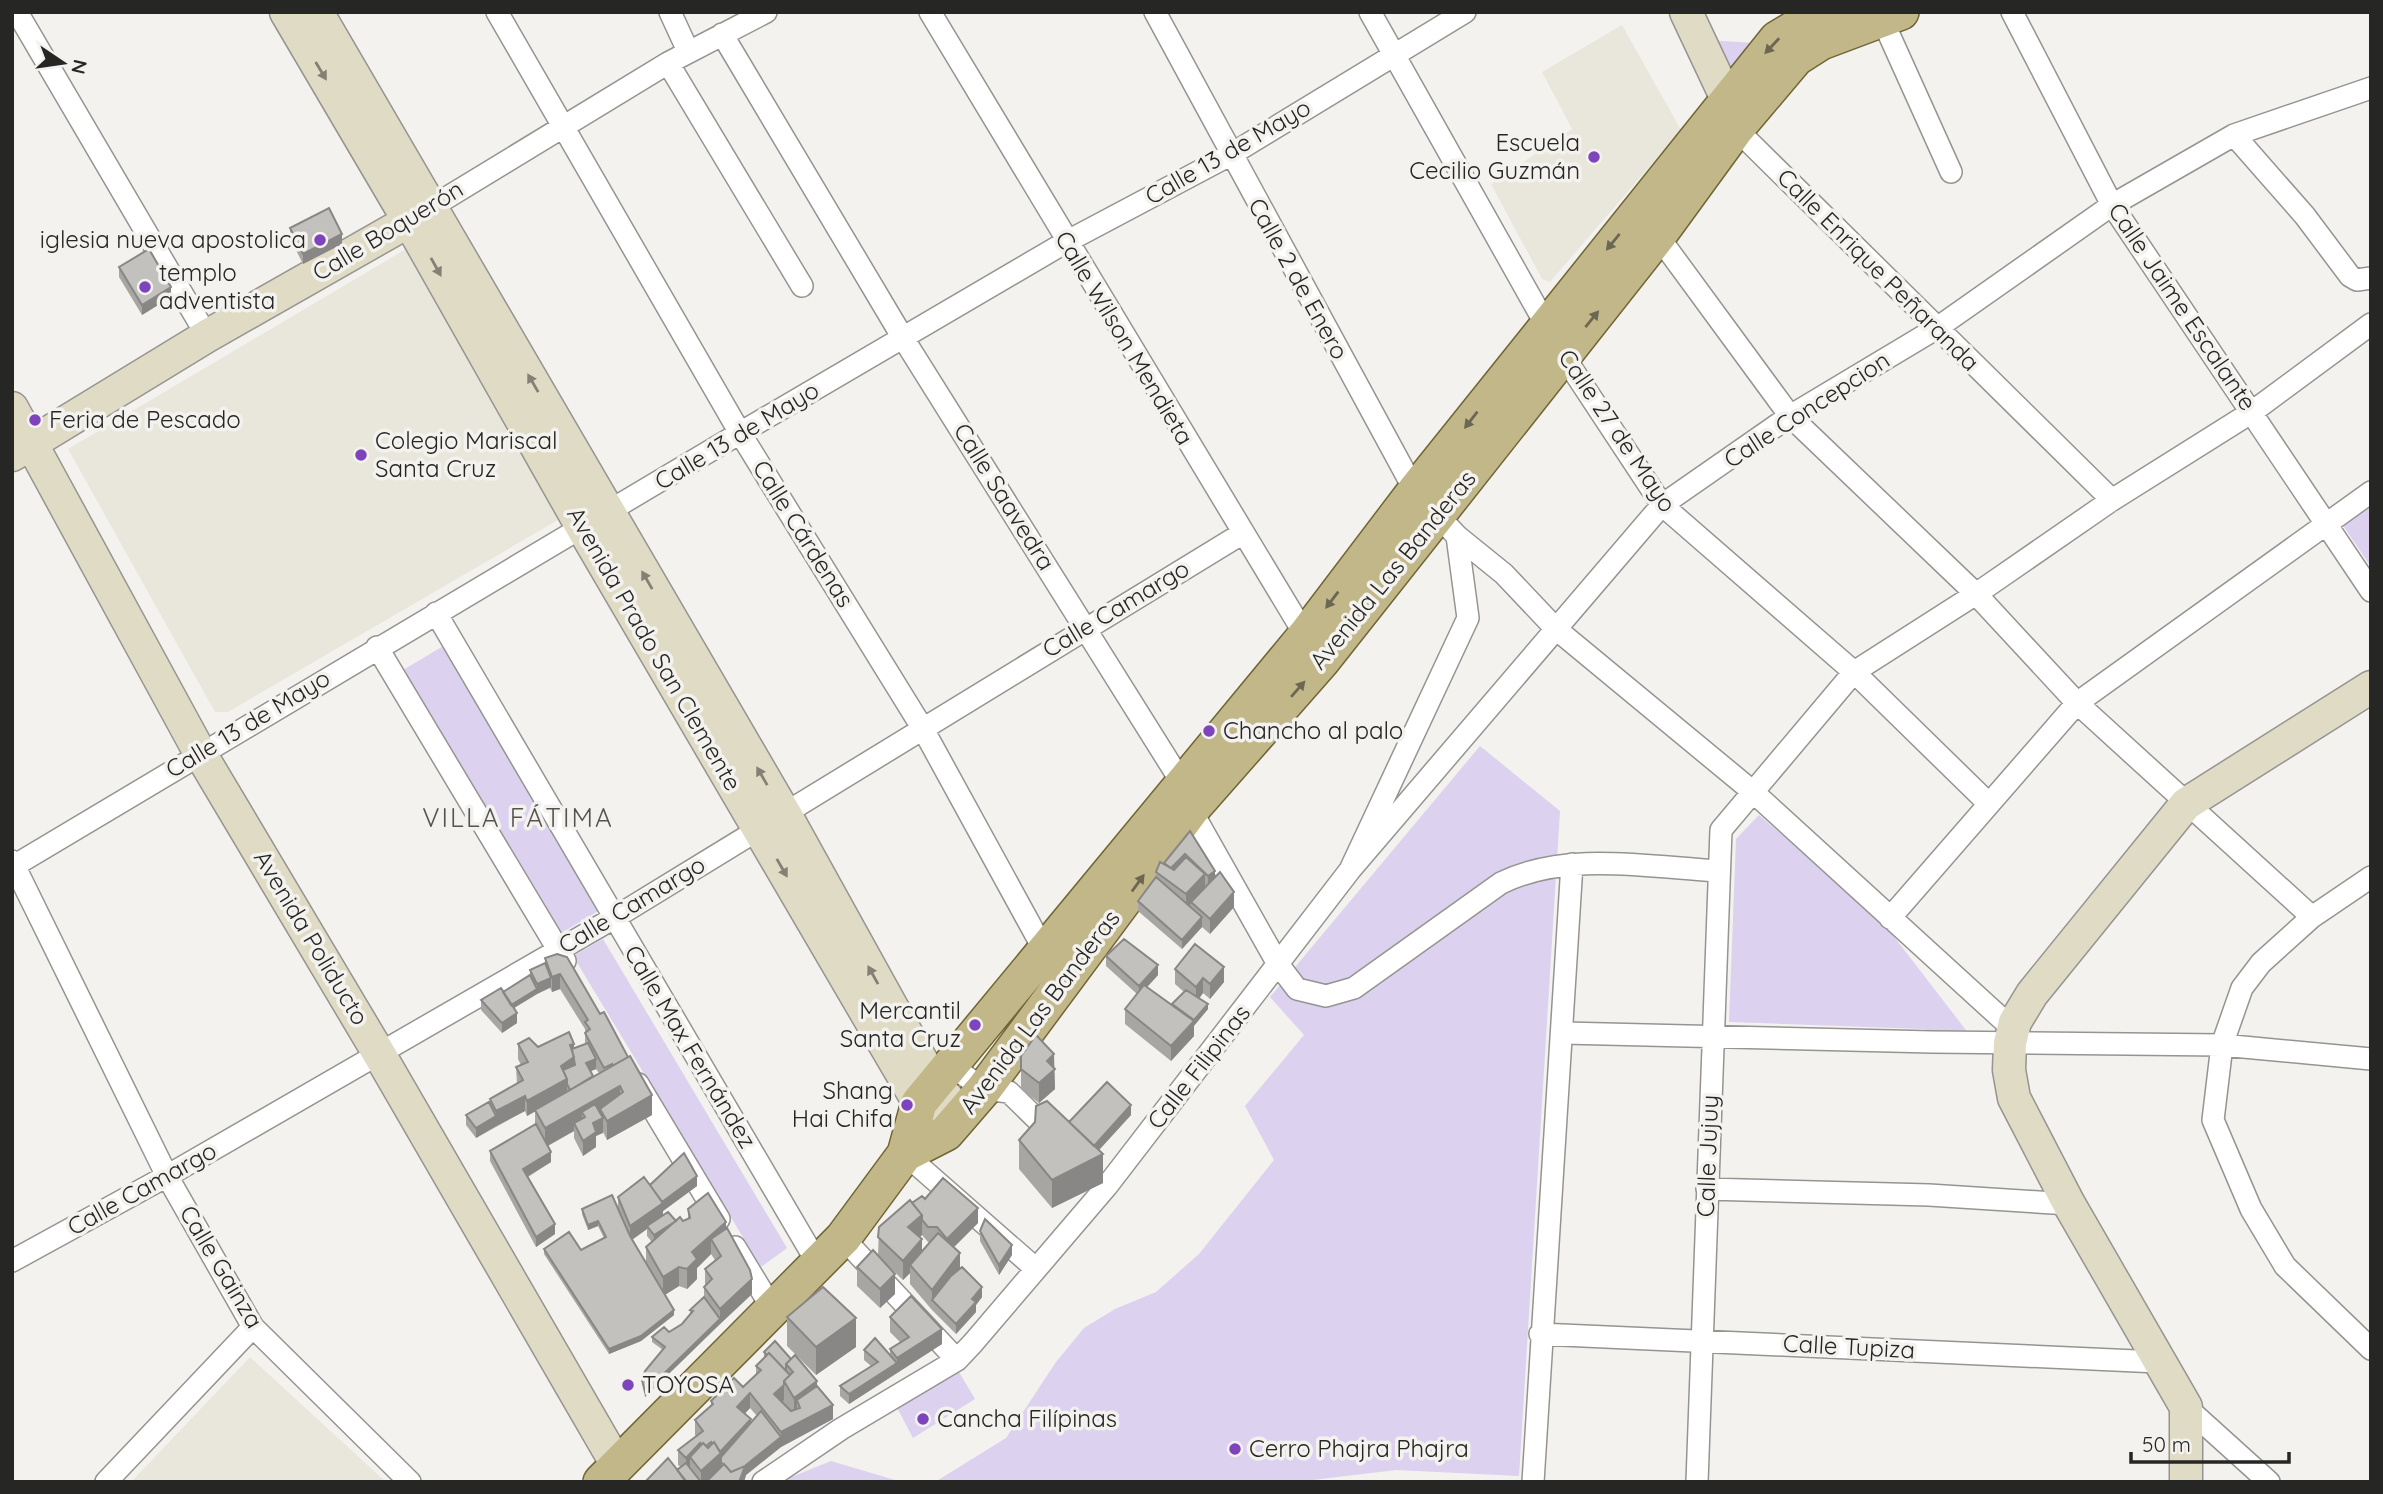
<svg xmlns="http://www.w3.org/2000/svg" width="2383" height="1494" font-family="Quicksand,sans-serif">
  <rect width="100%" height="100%" fill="#f3f2ef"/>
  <path fill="#e9e7dc" d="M1622 25 1681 130 1550 282 1542 279 1491 184 1572 129 1542 72Z
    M406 249 558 520 228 712H215L68 449Z
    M250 1357 386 1482H131Z"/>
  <path fill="#dcd1ef" d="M1706 40 1756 43 1728 75Z
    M2371 492V567L2338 518Z
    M445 645 600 910 558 935 403 670Z
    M1480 746 1560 811 1519 1476 1396 1470 1296 1482H935L1006 1438 1056 1362 1084 1328 1115 1309 1156 1292 1199 1254 1274 1160 1245 1106 1304 1035 1270 997Z
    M1759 815 1882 921 1972 1038 1923 1029 1729 1022 1736 839Z
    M603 939 787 1248 761 1267 573 956Z
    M953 1362 975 1399 913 1438 893 1400Z
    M831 1461 895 1480 916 1482H788L789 1478Z"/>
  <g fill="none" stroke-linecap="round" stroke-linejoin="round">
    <defs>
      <path id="street" d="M17 12 207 336
        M497 12 740 433 923 729 1049 959
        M670 12 688 51
        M930 12 1310 643
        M1155 12 1415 491 1457 536 1504 574 1556 629 1752 791 2014 1030
        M1370 12 1563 355 1662 505 1854 672 1988 803
        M2012 12 2112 205 2371 591
        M1882 19 1951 172
        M722 34 903 338 1182 783 1191 810 1278 964 1297 989 1326 996 1354 988 1501 883C1566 851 1648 867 1718 871
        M668 63 802 286
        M1736 129 2112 500
        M2234 135 2305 216 2350 276 2357 280 2371 278
        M420 214 668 63 766 12
        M1652 228 1790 416 1976 594 2077 703 2312 917
        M436 613 818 1264
        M377 647 565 961
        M12 861 167 1176 253 1327 410 1482
        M12 867 740 433 1066 242 1230 155 1465 12
        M1350 870 1662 505 1790 416 1937 328 2112 205 2234 135 2371 88
        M2371 877 2312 917 2261 963 2242 988 2222 1045 2213 1120 2251 1209 2285 1266 2371 1349
        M1890 918 2077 703 2371 492
        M1564 1033 1932 1042 2222 1045 2371 1059
        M951 1066 984 1089 1009 1092 1056 1138
        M638 1084 719 1219
        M905 1154 1035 1268
        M1707 1189 1929 1195 2069 1204
        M843 1238 957 1360
        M735 1247 772 1308
        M12 1261 167 1176 614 918 1243 533
        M1540 1334 2158 1362
        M2186 1407 2269 1482
        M106 1482 253 1327
        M763 1482 841 1429 957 1360 973 1343 1107 1186 1350 870 1468 618 1457 536
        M1533 1482 1572 864
        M1697 1482 1721 830 1854 672 1976 594 2112 500 2252 412 2371 324"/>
      <path id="secondary" d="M286 12 409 221 582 527 919 1103 934 1119
        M317 12 785 814 935 1085 962 1114
        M1686 12 1727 99 1734 124
        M12 408 200 753 378 1052 616 1463
        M12 455 207 336 409 221
        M2186 1482V1407L2069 1204 2014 1098 2009 1070 2010 1043 2015 1022 2032 994 2186 804 2371 687"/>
      <path id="primary" d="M905 1154 946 1133 984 1089 1191 810 1322 661 1658 236 1736 129 1796 58 1821 42 1901 12
        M601 1482 843 1238 905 1154 919 1103 1305 636 1415 491 1777 39 1810 19 1830 12"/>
    </defs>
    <use href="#street" stroke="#959491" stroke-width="24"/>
    <use href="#secondary" stroke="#959491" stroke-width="35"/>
    <use href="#primary" stroke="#706533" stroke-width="38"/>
    <use href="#street" stroke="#fff" stroke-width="21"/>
    <use href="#secondary" stroke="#e0dbc4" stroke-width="32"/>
    <use href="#primary" stroke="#c1b789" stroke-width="35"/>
  </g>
  <path fill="#a7a6a3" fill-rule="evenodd" d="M290 228 342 244 303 264 290 238Z
    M119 267 171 297 142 315 119 277Z
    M1190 831 1215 878 1234 907 1210 934 1202 927 1182 949 1138 911V901L1156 877V872Z
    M557 954 652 1115 607 1140 603 1132 596 1136V1147L583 1156 574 1138V1131L548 1146 551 1162 528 1177 555 1234 536 1247 490 1161V1151L535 1124V1111L527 1116 525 1111 476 1138 466 1125V1115L490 1104V1099L517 1084 516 1067 521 1065 518 1059V1044L538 1047 574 1048 585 1044V1029L560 989 552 992 550 988 537 994 514 1008 517 1023 502 1033 481 1010V1000L503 992 530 975V970L545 963V958ZM596 1069 599 1073 593 1076 591 1071Z
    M1106 956 1158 975 1147 987 1172 1005 1184 992 1175 984V969L1224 982 1210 999 1203 993 1199 999 1208 1009 1194 1025V1036L1171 1061 1125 1024V1009L1137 994 1106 966Z
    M1054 1068 1055 1089 1039 1103 1021 1089V1069Z
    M1131 1115 1099 1150 1103 1183 1052 1208 1019 1169V1140L1069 1122Z
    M650 1185 697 1186 663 1211V1215L676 1221H683L688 1219V1209L726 1229 752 1294 720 1324 645 1397 642 1380 663 1350 652 1342V1337L669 1332 682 1324 690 1314V1310L704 1297V1287L706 1286 705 1284V1269L715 1260 711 1254 697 1268V1279L687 1289 679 1286 665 1295 674 1315 641 1341 609 1354 544 1254V1249L581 1250 604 1238 598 1226 588 1230 582 1214V1209L618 1208V1197ZM647 1229V1236L652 1242 646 1247V1262L632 1240Z
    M925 1199 978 1223 954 1247 960 1268 982 1297 976 1305V1312L956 1334 932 1310 910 1284V1273L903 1280 883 1261 895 1294 880 1308 857 1286V1267L878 1256 879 1227 912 1203ZM922 1235 928 1242H931L922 1251 920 1237Z
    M980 1231 1012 1255 999 1275 980 1241Z
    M787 1317 856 1347 816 1375 787 1346Z
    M890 1317 942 1344 849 1404 840 1396V1386L871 1366 864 1360V1350L890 1354V1349L900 1342 890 1332Z
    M764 1352 791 1359 817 1386 833 1419 781 1447 746 1475 744 1482H645L677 1470 681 1467 678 1465V1450L696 1436 695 1435V1420L711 1406V1401L743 1387 756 1375V1366L764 1358ZM750 1408 757 1416 751 1423 744 1414Z"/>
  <path fill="#888785" d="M342 234V244L303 264V254Z
    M171 287V297L142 315V305Z
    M1185 854V864L1171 878V868Z
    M1215 871V881L1208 886V876Z
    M1205 874V889L1186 909V894Z
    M1234 892V907L1210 934V919Z
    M1202 917V927L1182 949V940Z
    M1158 965V975L1139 996V986Z
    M1224 967V982L1210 999V984Z
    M560 974V989L552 992V977Z
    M551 978V987L537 994 509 1011V1006L537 989V984Z
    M1203 978V993L1196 1002V987Z
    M1208 1004V1009L1194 1026V1020Z
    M517 1013V1023L502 1033V1023Z
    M1194 1021V1036L1171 1061V1046Z
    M574 1044V1072L564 1078 561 1066 570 1045Z
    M1054 1054 1055 1089 1039 1103V1083L1047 1061Z
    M596 1059V1069L586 1073V1063Z
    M567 1079V1094L527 1116V1101Z
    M620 1086V1105L600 1109V1116L585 1117 582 1112V1126L574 1123V1131L545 1147V1128Z
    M652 1095V1115L607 1140V1121Z
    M525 1096V1111L496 1126V1111Z
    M1131 1105V1115L1088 1162 1103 1154V1183L1052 1208V1180L1088 1152Z
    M496 1116V1126L476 1138V1128Z
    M603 1118V1133L596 1136V1147L583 1156V1141L593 1123Z
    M551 1152V1162L523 1179V1169Z
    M697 1176V1186L663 1211V1218L647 1226V1229L630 1241V1226Z
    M978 1208V1223L947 1254V1239Z
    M922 1215V1235L908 1246V1227Z
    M598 1221V1226L588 1230V1225Z
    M676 1221 654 1245V1235Z
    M726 1222V1241L711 1239V1254L697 1268V1279L687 1289V1269L692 1252Z
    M555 1224V1234L536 1247V1237Z
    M922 1239V1259L910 1265V1273L903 1280V1261Z
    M1012 1245V1255L999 1275V1265Z
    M960 1253V1273L932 1300V1310V1290Z
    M679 1267V1286L663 1296V1277Z
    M895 1274V1294L880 1308V1289Z
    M752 1279V1294L720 1324 645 1397V1392L720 1319V1309Z
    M982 1287V1297L976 1305V1312L956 1334V1324L972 1299Z
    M674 1310V1315L641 1341 609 1354V1349Z
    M856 1318V1347L816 1375V1347Z
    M942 1329V1344L849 1404V1394L897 1363V1358Z
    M817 1381V1401L797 1400V1415L794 1417V1398Z
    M784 1385V1400L774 1409V1394Z
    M750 1393V1408L737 1422V1407Z
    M833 1405V1419L781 1447 746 1475 744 1482H731L745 1466 781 1437V1432Z
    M751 1419V1434L721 1462V1473L710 1482H701V1471Z
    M700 1443V1458L690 1457V1469L686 1473V1458Z"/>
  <path fill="#c2c1be" stroke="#888785" stroke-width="2" d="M329 208 342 234 303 254 290 228Z
    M149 249 171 287 142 305 119 267Z
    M1190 831 1215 871 1208 876 1185 854 1171 868 1164 863Z
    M1186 857 1205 874 1186 894 1156 872 1160 862 1174 870Z
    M1220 872 1234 892 1210 919 1191 902Z
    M1156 877 1202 917 1182 940 1138 901Z
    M1124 939 1158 965 1139 986 1106 956Z
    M1195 944 1224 967 1210 984 1203 978 1196 987 1175 969Z
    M557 954 567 957 600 1014 604 1012 628 1057 612 1066V1064L604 1068 585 1033 590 1029 585 1022 588 1020 560 974 552 977 545 958Z
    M545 963 551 978 537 984 530 970Z
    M530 975 537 989 511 1005 503 992Z
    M1144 985 1194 1021 1171 1046 1125 1009Z
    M501 988 517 1013 502 1023 481 1000Z
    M1186 990 1208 1004 1194 1020 1172 1004Z
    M569 1032 574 1044 570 1045 574 1057 561 1066 567 1079 527 1101 525 1096 496 1111 490 1099 523 1080 516 1067 528 1062 518 1044 529 1038 538 1047Z
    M1036 1035 1054 1054 1047 1061 1055 1069 1039 1083 1021 1069V1056Z
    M588 1043 596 1059 586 1063 593 1076 570 1090 567 1084V1079L563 1070 575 1065 572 1049Z
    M630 1056 652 1095 607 1121 600 1109 623 1092 620 1086 545 1128 535 1110Z
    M1107 1082 1131 1105 1094 1146 1069 1122Z
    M1047 1101 1103 1154 1052 1180 1019 1140 1035 1122 1036 1106Z
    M489 1102 496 1116 476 1128 466 1115Z
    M595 1104 603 1118 593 1123 596 1132 583 1141 574 1123 585 1117 582 1112Z
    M536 1124 551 1152 523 1169 555 1224 536 1237 490 1151Z
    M684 1153 697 1176 662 1202 650 1185Z
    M644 1177 663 1203 630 1226 618 1197Z
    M943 1178 978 1208 947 1239 937 1227H928L922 1220V1215L912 1203 922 1196 925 1199Z
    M708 1193 726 1222 692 1252 697 1259 687 1269 679 1267 663 1277 646 1247 680 1217 683 1221 690 1218 688 1209Z
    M612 1195 630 1236 674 1310 641 1336 609 1349 544 1249 569 1232 581 1250 606 1237 598 1221 588 1225 582 1209Z
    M910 1200 922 1215 908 1227 922 1239 903 1261 878 1237 879 1227Z
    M668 1212 676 1221 654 1235 647 1226Z
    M985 1219 1012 1245 999 1265 980 1231Z
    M727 1228 750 1270 752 1279 720 1309 704 1287 712 1279 705 1269 721 1256 711 1239Z
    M938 1233 960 1253 932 1290 910 1265Z
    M873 1250 895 1274 880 1289 857 1267Z
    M962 1267 982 1287 972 1299 976 1302 956 1324 932 1300 951 1276Z
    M823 1287 856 1318 816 1347 787 1317Z
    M911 1296 942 1329 897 1358 890 1349 909 1337 890 1317Z
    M704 1297 720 1319 645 1392 642 1380 645 1371 665 1347 652 1337 664 1327 669 1332 682 1324 693 1311 690 1310Z
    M875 1338 897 1363 849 1394 840 1386 878 1362 864 1350Z
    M775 1341 791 1359 786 1364V1371L769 1353 767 1355 764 1352Z
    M769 1353 790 1375 784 1381V1385L774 1394 791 1411 800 1408 797 1400 817 1386 833 1405 781 1432 750 1393 737 1407 751 1419 720 1452 714 1442 712 1444 711 1442 706 1446 703 1443 701 1445 700 1443 686 1458 678 1450 703 1431 695 1420 713 1404 711 1401 734 1378 743 1387 761 1370 756 1366Z
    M795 1355 817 1381 794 1398 784 1381 793 1372 786 1364Z
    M761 1411 781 1437 746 1465 745 1470V1466L731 1472 724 1464 723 1465 721 1462V1457Z
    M714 1442 721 1453 701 1471 690 1457 703 1443 708 1448Z
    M668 1458 686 1481 685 1482H645Z
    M686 1463 701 1482H686L677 1470Z
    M724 1464 731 1472 745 1466 739 1482H706Z"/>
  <defs><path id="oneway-solid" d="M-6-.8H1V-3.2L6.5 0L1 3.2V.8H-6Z" transform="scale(1.75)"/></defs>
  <g fill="#6c6752">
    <use href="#oneway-solid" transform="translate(1772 46) rotate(133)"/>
    <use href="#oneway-solid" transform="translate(1613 242) rotate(129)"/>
    <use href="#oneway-solid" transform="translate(1592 319) rotate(-51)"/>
    <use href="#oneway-solid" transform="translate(1471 420) rotate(128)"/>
    <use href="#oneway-solid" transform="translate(1332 600) rotate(127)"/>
    <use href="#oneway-solid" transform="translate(1298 689) rotate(-49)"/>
    <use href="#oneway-solid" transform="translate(1138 883) rotate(-54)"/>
  </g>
  <g fill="#838074">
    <use href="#oneway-solid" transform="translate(321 71) rotate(59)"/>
    <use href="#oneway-solid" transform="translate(436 267) rotate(61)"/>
    <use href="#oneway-solid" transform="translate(533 383) rotate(-120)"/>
    <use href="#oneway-solid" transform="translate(647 580) rotate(-120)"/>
    <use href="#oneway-solid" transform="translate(762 776) rotate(-120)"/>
    <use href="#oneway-solid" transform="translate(782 868) rotate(60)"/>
    <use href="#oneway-solid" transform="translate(873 975) rotate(-119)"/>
  </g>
  <g fill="#7d44bb" stroke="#f3f2ef" stroke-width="2.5">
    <circle cx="1594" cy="157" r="7"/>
    <circle cx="320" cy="240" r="7"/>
    <circle cx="145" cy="287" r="7"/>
    <circle cx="35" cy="420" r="7"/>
    <circle cx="361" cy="455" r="7"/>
    <circle cx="1209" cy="731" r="7"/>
    <circle cx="975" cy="1025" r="7"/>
    <circle cx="907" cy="1105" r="7"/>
    <circle cx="628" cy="1385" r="7"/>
    <circle cx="923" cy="1419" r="7"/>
    <circle cx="1235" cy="1449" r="7"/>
  </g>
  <g text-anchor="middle" stroke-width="7" stroke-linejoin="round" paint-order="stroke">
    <g font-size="24" fill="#262625" stroke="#f3f2ef" text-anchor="start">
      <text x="1580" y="151" text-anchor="end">Escuela<tspan x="1580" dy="28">Cecilio Guzmán</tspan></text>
      <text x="306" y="248" text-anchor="end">iglesia nueva apostolica</text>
      <text x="159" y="281">templo<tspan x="159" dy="28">adventista</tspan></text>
      <text x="49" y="428">Feria de Pescado</text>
      <text x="375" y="449">Colegio Mariscal<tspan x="375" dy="28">Santa Cruz</tspan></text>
      <text x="1223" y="739">Chancho al palo</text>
      <text x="961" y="1019" text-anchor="end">Mercantil<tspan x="961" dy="28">Santa Cruz</tspan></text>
      <text x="893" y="1099" text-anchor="end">Shang<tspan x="893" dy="28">Hai Chifa</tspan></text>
      <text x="642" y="1393">TOYOSA</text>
      <text x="937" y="1427">Cancha Filípinas</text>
      <text x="1249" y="1457">Cerro Phajra Phajra</text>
    </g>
    <g font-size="24" fill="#262625" stroke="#f3f2ef">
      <text transform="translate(1228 152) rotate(-30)" y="8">Calle 13 de Mayo</text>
      <text transform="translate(388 231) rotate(-31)" y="8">Calle Boquerón</text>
      <text transform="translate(1878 270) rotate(45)" y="8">Calle Enrique Peñaranda</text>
      <text transform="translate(1298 279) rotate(61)" y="8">Calle 2 de Enero</text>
      <text transform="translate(2182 307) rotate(56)" y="8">Calle Jaime Escalante</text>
      <text transform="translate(1124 338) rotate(59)" y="8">Calle Wilson Mendieta</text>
      <text transform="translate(1807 410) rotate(-33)" y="8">Calle Concepcion</text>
      <text transform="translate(1617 431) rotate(56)" y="8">Calle 27 de Mayo</text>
      <text transform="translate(737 436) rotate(-31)" y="8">Calle 13 de Mayo</text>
      <text transform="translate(1004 497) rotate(58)" y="8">Calle Saavedra</text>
      <text transform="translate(803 534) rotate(58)" y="8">Calle Cárdenas</text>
      <text transform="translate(1393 570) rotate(-51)" y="8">Avenida Las Banderas</text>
      <text transform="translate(1116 609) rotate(-31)" y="8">Calle Camargo</text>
      <text transform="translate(654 649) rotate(60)" y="8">Avenida Prado San Clemente</text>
      <text transform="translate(248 724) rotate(-31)" y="8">Calle 13 de Mayo</text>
      <text transform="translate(632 905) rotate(-31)" y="8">Calle Camargo</text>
      <text transform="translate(311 938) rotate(59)" y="8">Avenida Poliducto</text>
      <text transform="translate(1040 1012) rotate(-53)" y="8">Avenida Las Banderas</text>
      <text transform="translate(690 1047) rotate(59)" y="8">Calle Max Fernández</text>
      <text transform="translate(1199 1067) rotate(-52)" y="8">Calle Filipinas</text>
      <text transform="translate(1708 1156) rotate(-88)" y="8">Calle Jujuy</text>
      <text transform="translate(142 1189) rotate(-29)" y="8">Calle Camargo</text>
      <text transform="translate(221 1267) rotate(59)" y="8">Calle Gainza</text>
      <text transform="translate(1849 1347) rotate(3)" y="8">Calle Tupiza</text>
    </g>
    <g font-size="26" letter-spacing="2" fill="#555452" stroke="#f3f2ef">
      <text x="518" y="827">VILLA FÁTIMA</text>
    </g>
  </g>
  <rect width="2383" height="1494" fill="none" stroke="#262625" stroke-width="28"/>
  <g transform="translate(63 63) rotate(103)" stroke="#f3f2ef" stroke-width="5" paint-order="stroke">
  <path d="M0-5L12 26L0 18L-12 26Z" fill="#262625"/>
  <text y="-10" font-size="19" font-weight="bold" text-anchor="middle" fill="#262625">N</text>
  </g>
  <path d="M2131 1452v10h158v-10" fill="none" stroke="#262625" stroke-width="3.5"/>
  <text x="2142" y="1452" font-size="21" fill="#262625" stroke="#f3f2ef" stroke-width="5" paint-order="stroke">50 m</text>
</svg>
